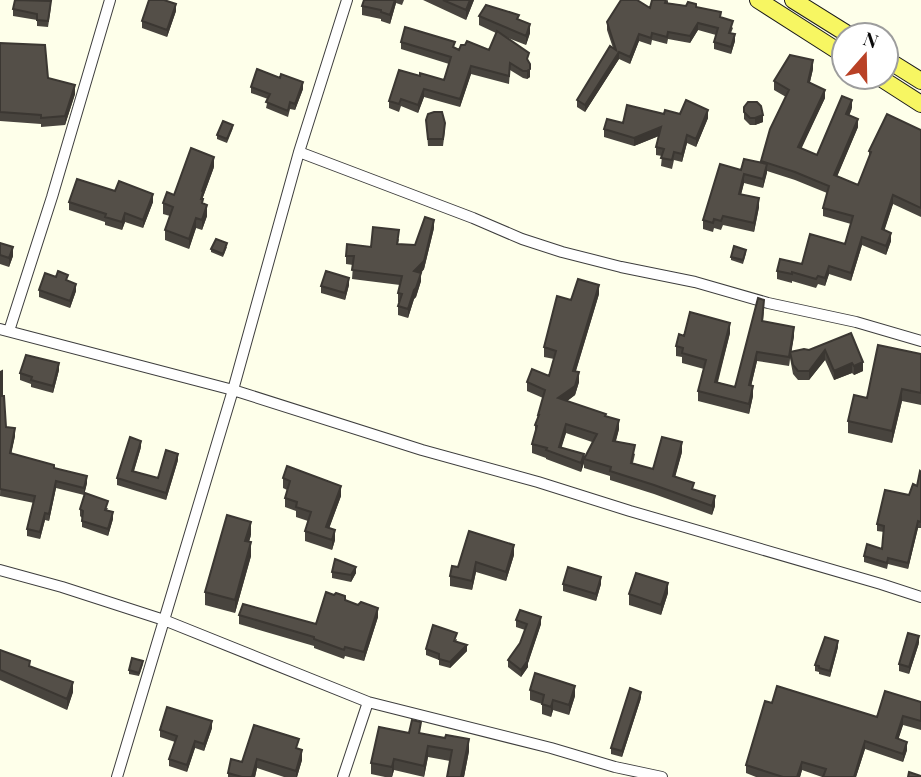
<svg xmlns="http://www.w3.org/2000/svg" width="921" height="777" font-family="'Playfair Display',serif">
  <rect width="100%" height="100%" fill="#feffea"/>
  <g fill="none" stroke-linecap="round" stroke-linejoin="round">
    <defs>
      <path id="minor" d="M347 0 299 152 233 390 422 450 538 482 630 511 881 584 921 597
        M299 152 473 218 522 239 562 252 621 267 695 282 768 303 856 322 921 341
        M0 329 233 390 117 777
        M9 331 52 197 110 0
        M0 570 62 587 164 620 368 702 343 777
        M368 702 551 748 615 767 662 777"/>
      <path id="primary" d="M758 0 844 55
        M793 0 849 35
        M886 59 921 81
        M879 77 921 104"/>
    </defs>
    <use href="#minor" stroke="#3e3e3e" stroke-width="12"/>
    <use href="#primary" stroke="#1c1c1c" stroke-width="18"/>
    <use href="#minor" stroke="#fff" stroke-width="10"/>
    <use href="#primary" stroke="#f7f662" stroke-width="16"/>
  </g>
  <path fill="#48443e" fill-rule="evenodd" d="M364 0H404L402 5 396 3 390 24 381 21V19L362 15V6Z
    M423 0H474L466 20Z
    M668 0V3L696 7 721 17 733 28 731 33 735 41 731 54 714 49V42L716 35 698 30 690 43 668 39 667 44 652 40 651 45 639 41 630 64 619 59 585 112 577 107V100L613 48 607 30V22L650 8Z
    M51 7 48 27 37 26V20L13 16V9Z
    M176 11 167 37 142 28V21Z
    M479 16 519 20 530 33 526 45 503 36 529 61 530 71V77L527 79 523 78 510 70 509 84 471 74 460 107 424 97 418 113 401 106 399 112 389 108V101L420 76 444 80 449 64 401 49V42L455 48 459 50H489L496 33 479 25Z
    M0 43 48 78 75 94 65 125 41 127V124L0 121Z
    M813 69 810 82 825 98 801 148 817 155 852 108 849 116 858 127 837 176 858 185 869 158V151L921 130V217L893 204 884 230 891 241 886 255 862 245 851 281 829 274 825 286 818 284 816 288 792 281V283L777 279V271L802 264 845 244 851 224 823 216V208L827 193 795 180 767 171 763 188 744 183 741 194 759 207 754 232 723 225 721 230 714 228 713 232 703 229V220L741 170 761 163 786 97 774 90V81Z
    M251 87 303 89 295 110 290 109 288 117 266 108 268 99 251 93Z
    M744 107 763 122 755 125H750L744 119Z
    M664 114H680L708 118 696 147 687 143 682 162 674 160 672 169 661 166 662 156 656 155V147L659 136 634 146 604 137V129L623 123Z
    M426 120 445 130 443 146H428Z
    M233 128 227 143 217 139V135Z
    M214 167 203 197V204L207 216 202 230 196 228 189 249 165 240V230L170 216 163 214V203Z
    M69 202H153L143 228 125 222 122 230 105 225V222L69 210Z
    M434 228 424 269 421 273V281L416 297 414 299 408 318 398 315V306L399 302H398V293L400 285 352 279 353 265 346 264V256L371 247 399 239 398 244 415 245Z
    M0 243 13 256 9 267 0 264Z
    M227 247 223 257 211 252V249Z
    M746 253 743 264 731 260V257Z
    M68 281 76 291 70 308 39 297V290Z
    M349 285 345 300 321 293V286Z
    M599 294 576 371 579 382 575 395 567 401 606 416 619 429 616 441 635 454 633 463 653 469 682 452 675 476 715 506 712 515 654 494 610 480V476L584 468V463L581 472 546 459V458L532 453V444L535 433V425L543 398 527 391V382L549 376 554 359 544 357V347L571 300ZM566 433 592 442 584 459 561 447Z
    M764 310 763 321 794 336 791 352 809 350 851 333 863 371 854 375 852 373 834 380 825 360 809 380H798L793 374 790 358 789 366 757 361 751 386 753 396 749 414 698 401V391L704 369 682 363V357L676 356V346L684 336 730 333 718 382 735 387Z
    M921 354V405L902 401 892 443 848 433V421L867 398Z
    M59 370 53 393 31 387V384L20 380V373Z
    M2 396 6 427 15 436 11 453 54 468 87 483 84 495 56 488 49 521 45 520 40 539 27 536V529L34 503 0 496Z
    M141 447 134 471 158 478 178 460 166 500 117 485V478Z
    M921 472V528H918L908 569 888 564 887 569 864 562V556L882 549 884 532 877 531V524L909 495 917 486Z
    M283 478 341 496 329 528 335 540 332 550 305 541V531L308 521 296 517V511L285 507V498L287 490 283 488Z
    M108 508 107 510 113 519 108 536 82 527V518L80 516V509Z
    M251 535 249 542 251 556 235 613 205 605V592Z
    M514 555 506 581 476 572 472 590 450 586V576L458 567Z
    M332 572 356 573 351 582 332 578Z
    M563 584H601L596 601 563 591Z
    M668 593 661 615 629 605V594Z
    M345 600 378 617 364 661 345 656 344 659 314 648V646L239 624V615L316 624Z
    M516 620 541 624 528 663V667L521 677 508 667V660L520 643 525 630 516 627Z
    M457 639 456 642 467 651 450 668 439 665V660L426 655V649Z
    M919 643 909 674 899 671V664Z
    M838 647 830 677 819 674V672L815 671V665Z
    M0 650 73 692 67 710 0 680Z
    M143 664 139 676 129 674V670Z
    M530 690 575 696 569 715 553 710 551 717 542 714V704L530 700Z
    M641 698 622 757 611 754V748Z
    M921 702V730L903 725 898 739 907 750 903 762 865 749 856 777H822L802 770 800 777H756L746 773V765L772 703 877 717Z
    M212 728 204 751 195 748 187 772 169 766V759L175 742 160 737V730Z
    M409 733H421L469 751 464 777H447L450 761 428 757 424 777 394 770 392 777H385L371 774V763Z
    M299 749 302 760 297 777H284L257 768 255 777H228V773L242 762Z"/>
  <path fill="#3b3732" d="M395 0H396V3L390 24V15Z
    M470 0H474L466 20V10Z
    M176 4V11L167 37V30Z
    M698 23V30L690 43V36Z
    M530 24V33L526 45V36Z
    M639 34V41L630 64V57Z
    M735 34V41L731 54V47Z
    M619 52V59L585 112V105Z
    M813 60V69L808 90V82Z
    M530 64V77L527 79V71Z
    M471 66V74L460 107V99Z
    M303 82V89L295 110V104Z
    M75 85V94L65 125V116Z
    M424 89V97L418 113V105Z
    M825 90V98L798 156V147Z
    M852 100V108L846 123V114Z
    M708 110V118L696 147V139Z
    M763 115V122L755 125V118Z
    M858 119V127L834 184V175Z
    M661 127V135L634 146V138Z
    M687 135V143L682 162V154Z
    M214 157V167L203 197V210L201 209 202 191Z
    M767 164V173L763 188V179Z
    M744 174V183L739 203V194Z
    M153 194V202L143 228V220Z
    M893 195V204L882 238V229Z
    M759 198V207L754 232V223Z
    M207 205V216L202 230V220Z
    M125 213V222L122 230V222Z
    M196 218V228L189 249V239Z
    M434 220V228L424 269 421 273V281L416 297 414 299 408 318V309L414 290V271Z
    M891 233V241L886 255V246Z
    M862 237V245L851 281V273Z
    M13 247V256L9 267V258Z
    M829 266V274L825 286V278Z
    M349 278V285L345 300V293Z
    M76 284V291L70 308V301Z
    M599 285V294L573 380V371Z
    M730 323V333L715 391V382Z
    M794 327V336L791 355 790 352 789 366V357Z
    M825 350V360L809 380V371Z
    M757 352V361L749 395V385Z
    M863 362V371L854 375V366Z
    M59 363V370L53 393V386Z
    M852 363V373L834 380V371Z
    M579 372V382L575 395 558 408V398Z
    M753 386V396L749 414V404Z
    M902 389V401L892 443V431Z
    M619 420V429L613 450V441Z
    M566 424V433L559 456V447Z
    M15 428V436L10 460V453Z
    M141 441V447L132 477V471Z
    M682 442V452L673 485V476Z
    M178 454V460L166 500V493Z
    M584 454V463L581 472V463Z
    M87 476V483L84 495V488Z
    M56 481V488L49 521V514Z
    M341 486V496L326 537V527Z
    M715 496V506L712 515V506Z
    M113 512V519L108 536V529Z
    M45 513V520L40 539V532Z
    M918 521V528L908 569V563Z
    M251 522V535L245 554V541Z
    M335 530V540L332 550V540Z
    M251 542V556L235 613V600Z
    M514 545V555L506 581V572Z
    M476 562V572L472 590V581Z
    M356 567V573L351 582V575Z
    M601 577V584L596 601V594Z
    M668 583V593L661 615V605Z
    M378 608V617L364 661V652Z
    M541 617V624L528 663V667L521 677V670L527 659Z
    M919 636V643L909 674V667Z
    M838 641V647L830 677V671Z
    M467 645V651L450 668V662Z
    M73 682V692L67 710V699Z
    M575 686V696L569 715V705Z
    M641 692V698L622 757V751Z
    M553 700V710L551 717V707Z
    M903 716V725L896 747V738Z
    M212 721V728L204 751V744Z
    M469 739V751L464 777H461Z
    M195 741V748L187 772V765Z
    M865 741V749L856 777H854Z
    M907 742V750L903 762V754Z
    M428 746V757L424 777V766Z
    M302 750V760L297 777H296V771Z
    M257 759V768L255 777H252Z
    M394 759V770L392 777V767Z
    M802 762V770L800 777H797Z"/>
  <path fill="#544f48" stroke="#3b3732" stroke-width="2" d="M15 0 51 1 48 21 37 20V14L13 9Z
    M149 0H164L176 4 167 30 142 21Z
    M364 0H395L390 15 381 12V10L362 6Z
    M443 0H470L466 10Z
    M621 0H637L650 8 652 0H666L665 3 686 6 688 2 696 4V7L721 12 720 17 733 21 729 33 735 34 731 47 714 42 718 28 698 23 690 36 668 32 667 37 652 33 651 38 639 34 630 57 619 52 585 105 577 100 610 46 616 50 607 22Z
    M486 5 519 15 517 19 530 24 526 36 479 16Z
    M405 27 455 42 453 47 459 50 461 45H465L467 41 489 50 497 31 529 53 527 59 530 64V69L527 71H523L510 63 509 76 471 66 460 99 424 89 418 105 401 99 399 104 389 101 399 70 420 76V73L444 80 451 57 401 42Z
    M0 43 45 45 48 78 75 85 65 116 41 118V115L0 112Z
    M790 55 813 60 808 82 825 90 798 147 817 155 842 96 852 100 846 114 858 119 834 175 858 185 871 152 869 151 887 114 921 130V208L893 195 882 229 891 233 886 246 862 237 851 273 829 266 825 278 818 276 816 279 792 272V274L777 271 780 259 802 264 810 234 845 244 853 216 823 208 829 186 795 172 761 161 770 129 789 90 774 81Z
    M257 69 280 78 281 74 303 82 295 104 290 102 288 111 266 102 270 94 251 87Z
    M686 100 708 110 696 139 687 135 682 154 674 152 672 160 661 158 664 149 656 147 661 127 634 138 604 129 607 119 623 123 627 105 664 114 665 110 680 114Z
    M748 102H757L761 106 763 115 755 118H750L744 112V107Z
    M434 112H442L445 123 443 139H428L426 120 428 114Z
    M223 121 233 125 227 139 217 135Z
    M191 148 214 157 202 191 203 192 201 199H203L202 203 207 205 202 220 196 218 189 239 165 230 173 207 163 203 167 192 174 195Z
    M744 159 767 164 763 179 744 174 739 194 759 198 754 223 723 216 721 221 714 219 713 223 703 220 720 164 741 170Z
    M77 179 115 191 119 181 153 194 143 220 125 213 122 222 105 217 106 214 69 202Z
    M425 217 434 220 424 261 414 271 421 273 416 288 414 290 408 309 398 306 402 294 398 293 402 276 352 270 354 256H346L347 244 371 247 373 227 399 230 397 244 415 245Z
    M216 239 227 243 223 254 211 249Z
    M0 243 13 247 9 258 0 255Z
    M734 246 746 250 743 260 731 257Z
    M58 271 68 275 66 280 76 284 70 301 39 290 45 273 56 277Z
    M326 271 349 278 345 293 321 286Z
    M578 279 599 285 573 371 579 372 575 386 558 398 606 414 605 416 619 420 613 441 635 445 631 463 653 469 662 437 682 442 673 476 694 483 692 489 715 496 712 506 654 485 610 471 611 467 584 459 597 434 566 424 559 447 584 454 581 463 546 450 547 448 532 444 537 426 535 425 539 415H538L545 390 527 382 532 369 549 376 556 351 544 347 557 296 571 300Z
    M758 298 764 300 762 321 794 327 789 357 757 352 749 385 753 386 749 404 698 391 706 360 682 353 683 348 676 346 679 334 684 336 690 312 730 323 715 382 735 387Z
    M851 333 863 362 854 366 852 363 834 371 825 350 809 371H798L793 365 790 352 804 349 809 350Z
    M878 345 921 354V393L902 389 892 431 848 421 854 395 867 398Z
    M26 355 59 363 53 386 31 380 32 377 20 373Z
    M2 371V396H4L6 427 15 428 10 453 54 465V468L87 476 84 488 56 481 49 514 45 513 40 532 27 529 35 496 0 489V372Z
    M130 437 141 441 132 471 158 478 166 450 178 454 166 493 117 478Z
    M287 466 341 486 326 527 335 530 332 540 305 531 311 512 296 507 297 502 285 498 290 481 283 478Z
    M920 471 921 472V522L918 521 908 563 888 558 887 563 864 556 867 544 882 549 884 526 877 524 885 490 909 495 913 484 917 486Z
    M85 493 108 501 105 510 113 512 108 529 82 521 83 511 80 509Z
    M227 515 251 522 245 541 251 542 235 600 205 592Z
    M469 531 514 545 506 572 476 562 472 581 450 576 452 566 458 567Z
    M335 559 356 567 351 575 332 572Z
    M568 567 601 577 596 594 563 584Z
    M636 573 668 583 661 605 629 594Z
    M326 592 334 595 336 593 345 596V600L358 605 361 602 378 608 364 652 345 647 344 650 314 639V637L239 615 243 604 316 624Z
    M520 610 541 617 527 659 528 660 521 670 508 660 520 643 527 624 516 620Z
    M433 625 457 633 454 641 467 645 450 662 439 659V654L426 649Z
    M908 633 919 636 909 667 899 664Z
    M825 637 838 641 830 671 819 668V666L815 665Z
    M0 650 30 661 29 666 73 682 67 699 0 670Z
    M132 658 143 661 139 673 129 670Z
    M535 673 575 686 569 705 553 700 551 707 542 704 544 695 530 690Z
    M777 686 877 717 885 691 921 702V721L903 716 896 738 907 742 903 754 865 741 854 777H823L826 769 802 762 797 777H783L746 765 765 701 772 703Z
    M630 688 641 692 622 751 611 748Z
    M167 707 212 721 204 744 195 741 187 765 169 759 177 736 160 730Z
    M412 720 421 722 419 733 445 738 446 735 469 739 461 777H447L452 750 428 746 424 766 394 759 392 767 371 763 379 727 409 733Z
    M254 725 299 739 296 748 302 750 296 771 257 759 252 777H242L228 773 231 759 242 762Z
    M909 772 921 776V777H908Z"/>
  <g transform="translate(865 56) rotate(20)"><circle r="33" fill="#ffffff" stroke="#9d9d9d" stroke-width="2"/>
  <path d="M0-5L12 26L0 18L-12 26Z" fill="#b94126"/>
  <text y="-10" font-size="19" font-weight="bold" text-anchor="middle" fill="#0b0b0b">N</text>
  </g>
</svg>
